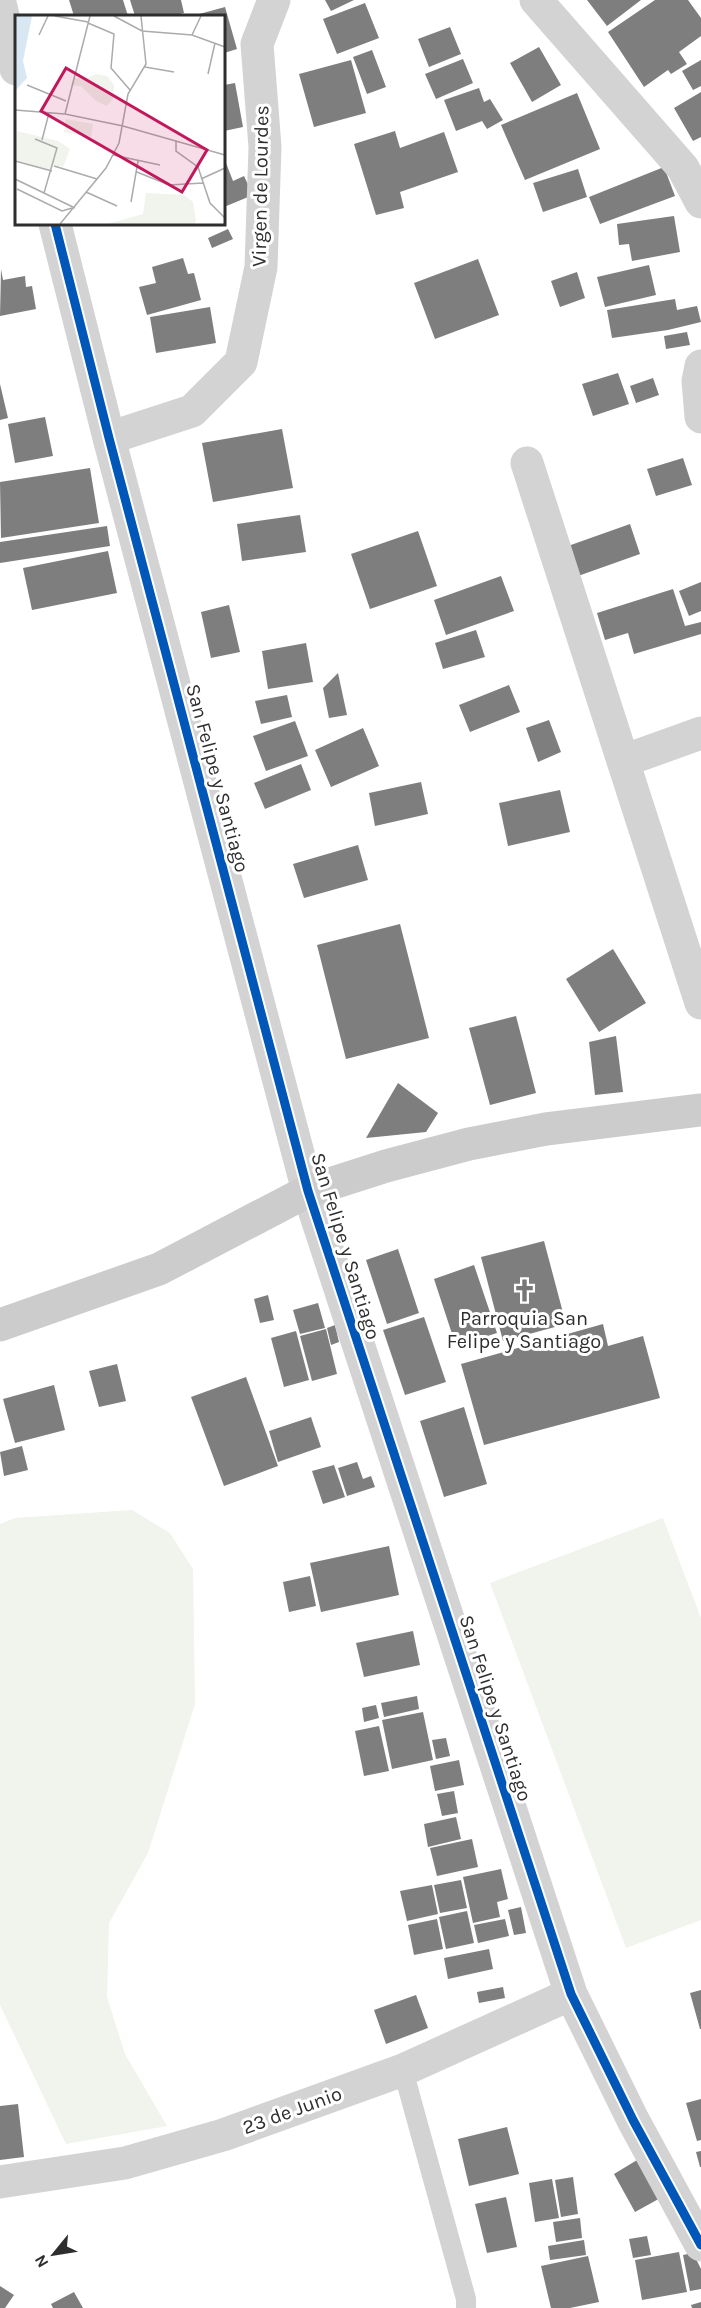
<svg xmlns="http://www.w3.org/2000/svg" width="701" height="2308" font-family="Karla,sans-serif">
  <rect width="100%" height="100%" fill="#fff"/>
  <path fill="#f0f4ec" d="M132 1510 170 1533 193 1569 195 1704 148 1853 109 1923 107 1997 125 2054 167 2126 66 2144 0 2005V1524L15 1518Z
    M663 1518 701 1618V1920L626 1948 490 1583Z"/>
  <path fill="#7e7e7e" d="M69 0H123L128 16H74Z
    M130 0H181L184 13 173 16H135Z
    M325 0H354L331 11Z
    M587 0H641L607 26Z
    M655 0H688L701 18V36L679 52 687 64 671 74 668 70 644 87 608 32Z
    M365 3 379 38 337 54 323 19Z
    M225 7 237 49 224 53V16H192Z
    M450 27 461 54 429 67 418 39Z
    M539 47 561 85 532 102 510 63Z
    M372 50 386 87 367 94 353 57Z
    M463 59 473 83 436 99 425 74Z
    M351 60 366 113 314 127 299 74Z
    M701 60V86L693 90 682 71Z
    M235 83 243 127 224 131V85Z
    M479 88 484 102 490 99 503 120 487 129 482 121 456 131 444 100Z
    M701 92V137L693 141 674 108Z
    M577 93 600 149 525 180 501 125Z
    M395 131 400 148 444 132 458 172 400 192 404 208 376 215 354 144Z
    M226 163 233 181 244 176 253 195 224 207V164Z
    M664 167 675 196 600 224 589 197Z
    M578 169 587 197 543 212 533 183Z
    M674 216 680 252 632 261 629 244 619 245 617 224Z
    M228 229 233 239 212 248 208 238Z
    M183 258 188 274 194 273 201 300 147 315 139 287 156 283 152 267Z
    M478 259 499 315 435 339 414 283Z
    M649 265 656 295 605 307 597 277Z
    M1 269 3 280 25 276 26 287 32 286 36 309 0 316Z
    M577 272 585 298 560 307 551 281Z
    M675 299 677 310 697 306 701 322 668 330 612 338 607 310Z
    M210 307 216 343 156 353 150 317Z
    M687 332 690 345 666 349 664 336Z
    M618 373 629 404 593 416 582 384Z
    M653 378 659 395 636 403 630 386Z
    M0 384 8 418 0 420Z
    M45 417 53 456 15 463 8 424Z
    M282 429 293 488 213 502 202 443Z
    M683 458 692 485 656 496 647 469Z
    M90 468 99 523 1 538 0 482Z
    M300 515 306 552 242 561 237 524Z
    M630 524 640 554 578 576 568 546Z
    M107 526 110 546 0 563V542Z
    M418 531 437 586 370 609 351 554Z
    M108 551 117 593 32 610 23 568Z
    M501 576 514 611 446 635 434 600Z
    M701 582V611L689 616 679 591Z
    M673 589 685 626 701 622V634L634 654 628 633 605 640 597 613Z
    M229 605 240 652 211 658 201 612Z
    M476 630 485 657 443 669 435 643Z
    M306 643 313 682 268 689 262 651Z
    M338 673 347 715 329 718 323 688Z
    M509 685 520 712 470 732 459 705Z
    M287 695 292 717 261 724 255 701Z
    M549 720 561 752 538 762 526 728Z
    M295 721 308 756 266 771 253 736Z
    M363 728 379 766 331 787 315 750Z
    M301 764 311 790 265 809 254 783Z
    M421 782 428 814 375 826 369 793Z
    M560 790 570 832 508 846 499 803Z
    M358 845 368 880 304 898 293 864Z
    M400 924 429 1038 346 1059 317 945Z
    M613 949 646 1003 599 1032 566 979Z
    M516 1016 536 1093 490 1105 469 1028Z
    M616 1036 623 1092 595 1095 589 1042Z
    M398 1083 438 1113 426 1132 366 1138Z
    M544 1241 566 1324 503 1341 481 1257Z
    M398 1249 419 1313 387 1324 366 1260Z
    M474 1265 497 1333 456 1346 434 1279Z
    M268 1295 274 1320 260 1323 254 1299Z
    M318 1303 325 1328 300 1334 293 1310Z
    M424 1317 446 1382 405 1395 383 1330Z
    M603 1324 608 1346 643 1336 660 1398 484 1445 461 1364Z
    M335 1325 339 1342 331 1345 327 1328Z
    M326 1329 337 1374 312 1381 300 1336Z
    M296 1331 309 1380 284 1387 271 1338Z
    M117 1364 126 1401 99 1407 89 1371Z
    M246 1377 278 1466 224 1486 191 1397Z
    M54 1385 65 1430 15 1443 3 1399Z
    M464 1407 487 1484 444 1497 420 1421Z
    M311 1417 321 1447 278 1462 269 1431Z
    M22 1446 28 1470 4 1476 0 1452Z
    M357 1462 363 1479 371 1476 375 1487 347 1496 338 1468Z
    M334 1465 345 1497 323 1504 312 1471Z
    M389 1546 399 1595 321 1612 310 1563Z
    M310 1576 316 1606 289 1612 283 1582Z
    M413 1631 420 1665 364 1677 356 1643Z
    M417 1696 419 1709 384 1717 381 1703Z
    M376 1705 379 1718 364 1722 362 1708Z
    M423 1712 433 1760 392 1769 382 1720Z
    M379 1726 389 1771 364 1776 355 1731Z
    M446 1738 450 1756 436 1759 432 1740Z
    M459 1760 464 1785 435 1791 430 1766Z
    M454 1791 458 1813 442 1816 437 1794Z
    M456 1817 461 1839 428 1847 424 1824Z
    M472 1839 478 1867 437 1876 430 1848Z
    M501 1869 508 1899 497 1902 500 1917 473 1923 463 1877Z
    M461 1880 467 1908 440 1913 434 1885Z
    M432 1885 438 1914 407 1921 400 1891Z
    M521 1907 526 1933 514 1935 508 1910Z
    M467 1911 474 1943 446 1949 439 1917Z
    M437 1919 443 1949 414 1955 408 1925Z
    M505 1919 509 1936 478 1943 474 1925Z
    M489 1949 493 1969 448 1979 444 1958Z
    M503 1987 505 1998 479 2003 477 1992Z
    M701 1990V2029H700L690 1993Z
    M416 1995 428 2028 386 2044 374 2010Z
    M701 2099V2140L697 2141 686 2103Z
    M18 2104 24 2157 0 2160V2106Z
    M507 2127 519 2174 469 2186 458 2139Z
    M701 2151V2167H700L696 2152Z
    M642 2157 664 2196 635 2212 614 2174Z
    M573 2177 578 2214 561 2217 555 2180Z
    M552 2179 559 2218 535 2222 529 2183Z
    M506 2197 517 2247 487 2253 475 2204Z
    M580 2218 582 2238 556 2242 553 2222Z
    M647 2236 651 2255 633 2258 629 2239Z
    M584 2240 586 2255 550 2260 548 2246Z
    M679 2252 687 2292 642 2300 635 2260Z
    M693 2253 701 2269V2289L690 2291 683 2255Z
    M588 2256 599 2302 570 2308H551L541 2266Z
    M0 2286 14 2295 5 2308H0Z
    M74 2292 83 2308H53L51 2304Z
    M701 2302V2308H692L691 2305Z"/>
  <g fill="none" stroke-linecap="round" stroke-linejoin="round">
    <path stroke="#d3d3d3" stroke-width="20" d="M403 2070 466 2299V2308"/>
    <path stroke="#d3d3d3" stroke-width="33" d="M536 0 683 168 701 202
      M0 3 16 69
      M55 224 109 438 308 1191 571 1994 633 2120 701 2245
      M701 366 698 381 701 417
      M109 438 192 411 241 362 261 267 265 147 257 44 274 0
      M527 463 701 1003
      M623 761 701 733
      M0 2182 125 2163 223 2135 403 2070 571 1994"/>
    <path stroke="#ccc" stroke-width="33" d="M0 1325 159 1269 308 1191 386 1166 469 1144 546 1129 701 1110"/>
    <defs>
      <path id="cycleway" d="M55 224 109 438 308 1191 571 1994 633 2120 701 2245"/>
    </defs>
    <use href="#cycleway" stroke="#fff" stroke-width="13"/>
    <use href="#cycleway" stroke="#0057b8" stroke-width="9"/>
  </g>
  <defs>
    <symbol id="church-bare" viewBox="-9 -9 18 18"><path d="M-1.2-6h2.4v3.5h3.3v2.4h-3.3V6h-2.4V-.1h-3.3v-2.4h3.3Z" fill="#777" stroke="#fff" stroke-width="2.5" paint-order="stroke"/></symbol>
  </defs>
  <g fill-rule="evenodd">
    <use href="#church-bare" x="508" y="1274" width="33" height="33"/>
  </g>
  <g text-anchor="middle" stroke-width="6" stroke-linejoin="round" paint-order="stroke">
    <g font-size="20" fill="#2e2e2e" stroke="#fff">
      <text transform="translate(260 186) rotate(-89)" y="7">Virgen de Lourdes</text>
      <text transform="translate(218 778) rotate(75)" y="7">San Felipe y Santiago</text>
      <text transform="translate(346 1246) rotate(73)" y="7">San Felipe y Santiago</text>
      <text transform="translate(496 1708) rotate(72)" y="7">San Felipe y Santiago</text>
      <text transform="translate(292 2110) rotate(-20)" y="7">23 de Junio</text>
    </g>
    <g font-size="20" fill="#2e2e2e" stroke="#fff">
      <text x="524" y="1325">Parroquia San<tspan x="524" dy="23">Felipe y Santiago</tspan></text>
    </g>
  </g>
  <g transform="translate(15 15)">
    <rect width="210" height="210" fill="#fff"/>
    <path d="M81 59 92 61 99 70V82L92 91 81 86 66 71 56 70 59 63 70 64ZM51 104 78 109 76 122 49 117ZM2 116 43 126 55 134 48 152 39 150 36 155 0 145ZM131 178 169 180 178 187 181 206 179 209H92L128 199Z" fill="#f0f4ec"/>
    <path d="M0 1H17L8 46 12 63 0 76Z" fill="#d8e7f1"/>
    <path fill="none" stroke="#ababab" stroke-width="1.5" d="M40 1 73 7M99 1 127 16 177 20 210 32M73 8 99 19 96 53 115 75M24 20 33 1M177 20 186 1M130 52 159 57M193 59 200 28M12 70 51 86M0 95 50 99 108 111 210 140M50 99 75 1M20 124 42 133 29 178M27 125 34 98M161 126V136L183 152 195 188 210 203M98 140 145 150M0 146 37 156M39 151 82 164M122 157 154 170 188 168M0 164 60 193M186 164 210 153M2 174 47 196 57 193M71 177 102 191M116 187 123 146M45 209 91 153 104 128 113 79 131 49 126 1"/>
    <path fill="#c2185b" fill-opacity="0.15" stroke="#c2185b" stroke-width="3" d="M51 53 192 135 167 177 26 96Z"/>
    <rect width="210" height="210" fill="none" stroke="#2e2e2e" stroke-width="3"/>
  </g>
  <g transform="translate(54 2254) rotate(240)" stroke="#ffffff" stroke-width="4.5" paint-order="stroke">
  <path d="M0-4.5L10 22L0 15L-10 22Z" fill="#2e2e2e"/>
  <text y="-9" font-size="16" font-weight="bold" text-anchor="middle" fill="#2e2e2e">N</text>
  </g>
</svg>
